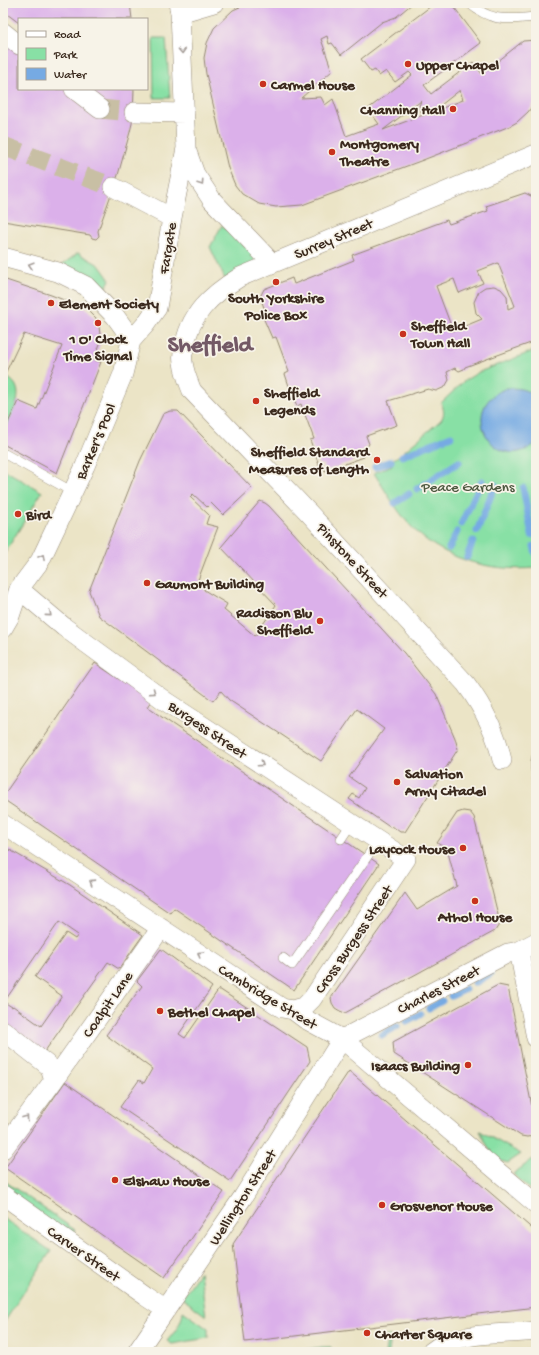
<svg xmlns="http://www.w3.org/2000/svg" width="539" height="1355" font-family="'Gochi Hand',sans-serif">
  <rect width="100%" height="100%" fill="#f7f3e8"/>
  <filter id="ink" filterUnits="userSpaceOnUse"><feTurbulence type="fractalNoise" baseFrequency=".025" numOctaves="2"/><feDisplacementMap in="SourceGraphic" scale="8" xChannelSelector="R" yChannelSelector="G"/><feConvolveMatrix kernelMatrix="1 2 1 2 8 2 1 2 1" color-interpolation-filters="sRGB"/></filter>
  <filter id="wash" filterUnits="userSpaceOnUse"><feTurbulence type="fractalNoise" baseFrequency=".012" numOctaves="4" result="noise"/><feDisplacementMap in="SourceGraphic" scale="16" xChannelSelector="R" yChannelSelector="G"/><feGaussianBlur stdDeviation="0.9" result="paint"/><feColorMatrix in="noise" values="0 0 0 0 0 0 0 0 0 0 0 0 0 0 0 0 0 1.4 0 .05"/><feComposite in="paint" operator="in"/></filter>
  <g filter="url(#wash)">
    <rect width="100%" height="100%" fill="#ebe4c6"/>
    <path fill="#88e0a5" stroke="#628562" d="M153 38H166L170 98H154Z
      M222 225 260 261 225 279 210 247Z
      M78 253 99 265 110 280 105 289 62 265Z
      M536 350V568C490 572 439 559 408 523 395 508 385 490 374 473L392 465 391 461 401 454 441 420C445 414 444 409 441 403L464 381 479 372Z
      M3 375C6 377 9 378 11 380 28 393 9 420 3 434Z
      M3 469 42 492 3 556Z
      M480 1131 521 1154 508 1163 494 1159Z
      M533 1159 536 1165V1195L513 1174Z
      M3 1180 75 1230 69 1236 3 1192Z
      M3 1218 51 1251 3 1324Z
      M200 1272 206 1316 182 1298Z
      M183 1311 208 1329V1338L172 1344 167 1341C175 1332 182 1323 183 1311Z
      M387 1336H391L389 1352H385L387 1342 384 1337Z
      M322 1347H331L330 1352H300L301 1350Z"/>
    <path fill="#76aae3" stroke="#586a80" d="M507 388C519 388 527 389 536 397V443C495 478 454 407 507 388Z"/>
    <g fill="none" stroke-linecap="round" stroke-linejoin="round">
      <path stroke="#76aae3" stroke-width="7" d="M402 456 451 436
        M375 467 391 461
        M523 488 532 535
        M417 489 459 462
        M395 503 409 494
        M461 524 482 481
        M477 531 495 485
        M534 546 536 554
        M449 548 457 532
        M467 557 473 541
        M475 983 490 974
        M451 996 465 989
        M429 1008 442 1001
        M407 1021 420 1014
        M382 1035 397 1026"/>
    </g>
    <g id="blocks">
      <path fill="#dbb0ea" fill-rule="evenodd" d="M3 3H130L132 19H19V23L3 11Z
        M249 3H413L396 17 382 22 341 55 332 43 329 44 327 36 321 39 332 71 301 98 321 97 325 105 333 99 346 136 379 124 368 109 412 75 409 72 395 82 386 71 379 76 375 70 371 72 361 59 435 3H451L481 43 424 85 431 94 473 62 482 74 523 41 536 40V101L528 112 517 122 510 126 423 160 302 205 276 207 259 204 242 194 235 185 228 168 206 74 204 58 207 43 214 28 233 10ZM460 90 463 100 432 112ZM421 101 419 106 421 112 426 114 383 130Z
        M3 37 19 50V89H134L133 119 130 132 118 175 98 231 99 236 96 239 92 238 90 235 3 221Z
        M525 193 535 198 536 203V214L534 218 536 224V341L465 367 464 369 459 371 455 368 447 372 449 380 445 387 436 391 428 389 388 401 397 425 366 436 369 444 365 449 361 451 364 457 325 471 323 464 319 465 310 440 314 439 301 404 297 406 290 389 285 374 289 372 276 337 272 338 262 315 266 313 260 297 264 289 292 278 294 284 354 260 352 255 447 220 449 224 488 211 486 206ZM498 263 515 306 508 309 507 296 501 289 494 286 485 287 479 291 474 302 476 313 482 319 453 331 436 286 454 279 459 293 483 283 478 271Z
        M3 279 51 295 87 309 96 318 99 327 101 341 94 360 101 362 57 473 3 444V434L18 401 37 409 62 346 24 334 4 376 3 375Z
        M170 411H178L252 488 223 515 211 503 207 507 193 494 190 497 209 515 206 524 218 527 198 580 205 585 204 590 227 604 224 610 255 636 276 605 221 547 260 501 265 503 269 506 404 653 436 694 455 738 458 749 405 832H400L392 826 391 828 349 799 353 794 359 798 365 788 349 777 384 729 357 709 321 761 229 700 221 691 213 701 99 616 89 591 140 461 163 414Z
        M95 663 151 701 147 707 379 864 294 990 174 908 170 913 3 799V796Z
        M536 745V798H535L531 769V761L534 748Z
        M463 811 470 812 474 817 500 923 495 931 345 1013 340 1011 335 1008 332 1003 331 998 405 893 417 910 457 886 447 849 437 843 457 813Z
        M3 846 70 885 143 935 119 969 108 962 45 1051 3 1022ZM59 922 78 935 75 939 66 933 35 977 62 996 41 1026 13 1006 12 1007 4 1002Z
        M161 949 212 987 179 1034 185 1038 219 989 307 1047 310 1061 230 1181 120 1107 139 1080 144 1083 152 1069 106 1035 142 986 137 981Z
        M498 985 508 987 536 1127V1132L533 1136 527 1137 521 1136 394 1054 393 1042Z
        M349 1071 536 1232V1307L245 1342 233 1244Z
        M65 1082 224 1192 164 1278 5 1168Z"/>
    </g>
  </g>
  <g filter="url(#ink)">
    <use href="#blocks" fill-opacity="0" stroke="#938772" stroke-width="1"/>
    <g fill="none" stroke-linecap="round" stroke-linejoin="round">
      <path stroke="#c8bfa4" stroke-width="19" stroke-dasharray="19 10" stroke-linecap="butt" d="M100 109 134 112
        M3 146 113 187"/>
      <defs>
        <path id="lane" d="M469 3C492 23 508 19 536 17
          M5 454 73 492
          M341 839 351 824
          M283 958 292 965 378 841"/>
        <path id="street" d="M180 13 214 3
          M3 32 19 45
          M74 89 100 109
          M134 112 185 113
          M186 149 195 174 212 200 272 263
          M113 187 172 218
          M3 257 58 272 86 286 115 316 128 334 131 341 123 374 85 466 40 561 19 589 10 616 3 628
          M131 341 145 325 157 308 172 218 186 148 180 13 178 3
          M19 589 64 627 165 701 406 859 312 999 304 1007 293 1010
          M502 760C496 732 483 707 466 684L308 512 192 391C188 381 184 372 183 362 182 358 183 353 184 350 188 315 212 294 240 277L536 154
          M3 824 282 1008 293 1010 305 1019 342 1039 536 1204
          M519 951 536 1038
          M3 1030 50 1067 54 1080 3 1149
          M342 1039 508 953 519 951 536 942
          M54 1080 161 928
          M3 1195 145 1296 166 1310
          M137 1352 243 1197 342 1039
          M431 1352C458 1330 503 1335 536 1331"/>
      </defs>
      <use href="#lane" stroke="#938772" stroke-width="10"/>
      <use href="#street" stroke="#938772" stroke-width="20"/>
      <use href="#lane" stroke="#fff" stroke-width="9"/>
      <use href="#street" stroke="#fff" stroke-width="19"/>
    </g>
    <defs><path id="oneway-chevron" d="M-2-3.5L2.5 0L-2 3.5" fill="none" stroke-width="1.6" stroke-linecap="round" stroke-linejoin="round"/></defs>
    <g stroke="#a79f9a">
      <use href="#oneway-chevron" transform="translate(182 51) rotate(87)"/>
      <use href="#oneway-chevron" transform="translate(201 183) rotate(56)"/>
      <use href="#oneway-chevron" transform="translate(31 265) rotate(-164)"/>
      <use href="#oneway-chevron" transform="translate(42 557) rotate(-61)"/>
      <use href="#oneway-chevron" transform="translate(49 614) rotate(40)"/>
      <use href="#oneway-chevron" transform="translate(153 692) rotate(36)"/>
      <use href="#oneway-chevron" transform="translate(261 764) rotate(34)"/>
      <use href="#oneway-chevron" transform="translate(92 882) rotate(-147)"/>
      <use href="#oneway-chevron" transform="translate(200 954) rotate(-147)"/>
      <use href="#oneway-chevron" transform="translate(26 1118) rotate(-54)"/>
    </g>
  </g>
  <g fill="#c8321e" stroke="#f7f3e8" stroke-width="1.5">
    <circle cx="408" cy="64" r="4"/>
    <circle cx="263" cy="84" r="4"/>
    <circle cx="453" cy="109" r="4"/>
    <circle cx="332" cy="152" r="4"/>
    <circle cx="276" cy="282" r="4"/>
    <circle cx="51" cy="303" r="4"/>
    <circle cx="98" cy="323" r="4"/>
    <circle cx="403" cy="334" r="4"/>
    <circle cx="256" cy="401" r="4"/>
    <circle cx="377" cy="460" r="4"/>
    <circle cx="18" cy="514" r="4"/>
    <circle cx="147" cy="583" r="4"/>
    <circle cx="320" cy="621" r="4"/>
    <circle cx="397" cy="782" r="4"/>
    <circle cx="463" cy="848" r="4"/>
    <circle cx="475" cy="901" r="4"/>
    <circle cx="160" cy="1011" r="4"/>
    <circle cx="468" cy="1065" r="4"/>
    <circle cx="115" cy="1180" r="4"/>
    <circle cx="382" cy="1205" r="4"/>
    <circle cx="367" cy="1333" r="4"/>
  </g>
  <g text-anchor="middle" stroke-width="3.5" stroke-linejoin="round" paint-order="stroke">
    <g font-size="15" font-weight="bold" fill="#3b2a1e" stroke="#f7f3e8" text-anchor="start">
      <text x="416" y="69">Upper Chapel</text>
      <text x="271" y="89">Carmel House</text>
      <text x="445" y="114" text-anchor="end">Channing Hall</text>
      <text x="340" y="148">Montgomery<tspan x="340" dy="17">Theatre</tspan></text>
      <text x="276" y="302" text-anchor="middle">South Yorkshire<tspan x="276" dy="17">Police Box</tspan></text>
      <text x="59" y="308">Element Society</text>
      <text x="411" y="330">Sheffield<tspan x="411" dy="17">Town Hall</tspan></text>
      <text x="98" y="343" text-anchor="middle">1 O' Clock<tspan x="98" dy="17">Time Signal</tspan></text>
      <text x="264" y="397">Sheffield<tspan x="264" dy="17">Legends</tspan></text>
      <text x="369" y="456" text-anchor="end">Sheffield Standard<tspan x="369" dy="17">Measures of Length</tspan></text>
      <text x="26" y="519">Bird</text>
      <text x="155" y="588">Gaumont Building</text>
      <text x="312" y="617" text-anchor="end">Radisson Blu<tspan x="312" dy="17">Sheffield</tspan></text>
      <text x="405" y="778">Salvation<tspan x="405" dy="17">Army Citadel</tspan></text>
      <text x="455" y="853" text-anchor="end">Laycock House</text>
      <text x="475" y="921" text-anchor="middle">Athol House</text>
      <text x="168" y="1016">Bethel Chapel</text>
      <text x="460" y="1070" text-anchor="end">Isaacs Building</text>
      <text x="123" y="1185">Elshaw House</text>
      <text x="390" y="1210">Grosvenor House</text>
      <text x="375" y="1338">Charter Square</text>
    </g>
    <g font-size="15" fill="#3b2a1e" stroke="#f7f3e8">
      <text transform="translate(333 238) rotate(-23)" y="5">Surrey Street</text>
      <text transform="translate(167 248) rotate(-81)" y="5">Fargate</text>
      <text transform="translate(95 441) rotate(-67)" y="5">Barker's Pool</text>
      <text transform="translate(353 560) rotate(47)" y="5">Pinstone Street</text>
      <text transform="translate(208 729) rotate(34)" y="5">Burgess Street</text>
      <text transform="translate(353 939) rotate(-56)" y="5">Cross Burgess Street</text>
      <text transform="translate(438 989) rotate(-27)" y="5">Charles Street</text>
      <text transform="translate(268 996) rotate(31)" y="5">Cambridge Street</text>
      <text transform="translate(107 1004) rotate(-55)" y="5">Coalpit Lane</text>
      <text transform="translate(242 1197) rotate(-57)" y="5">Wellington Street</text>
      <text transform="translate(84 1253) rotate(35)" y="5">Carver Street</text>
    </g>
    <g font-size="15" fill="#4e5840" stroke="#f7f3e8">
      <text x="468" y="491">Peace Gardens</text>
    </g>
    <g font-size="23" font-weight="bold" fill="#735965" stroke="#f7f3e8">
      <text x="210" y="351">Sheffield</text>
    </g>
  </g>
  <rect width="539" height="1355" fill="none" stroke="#f7f3e8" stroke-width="16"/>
  <rect x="18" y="18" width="130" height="72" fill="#f7f3e8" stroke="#aca397"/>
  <rect x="26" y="31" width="20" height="6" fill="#ffffff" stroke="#aca397"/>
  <text x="54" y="38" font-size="12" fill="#3b2a1e">Road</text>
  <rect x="26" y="48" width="20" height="12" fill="#88e0a5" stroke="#aca397"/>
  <text x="54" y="58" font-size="12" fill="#3b2a1e">Park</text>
  <rect x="26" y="68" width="20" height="12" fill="#76aae3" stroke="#aca397"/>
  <text x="54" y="78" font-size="12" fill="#3b2a1e">Water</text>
</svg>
